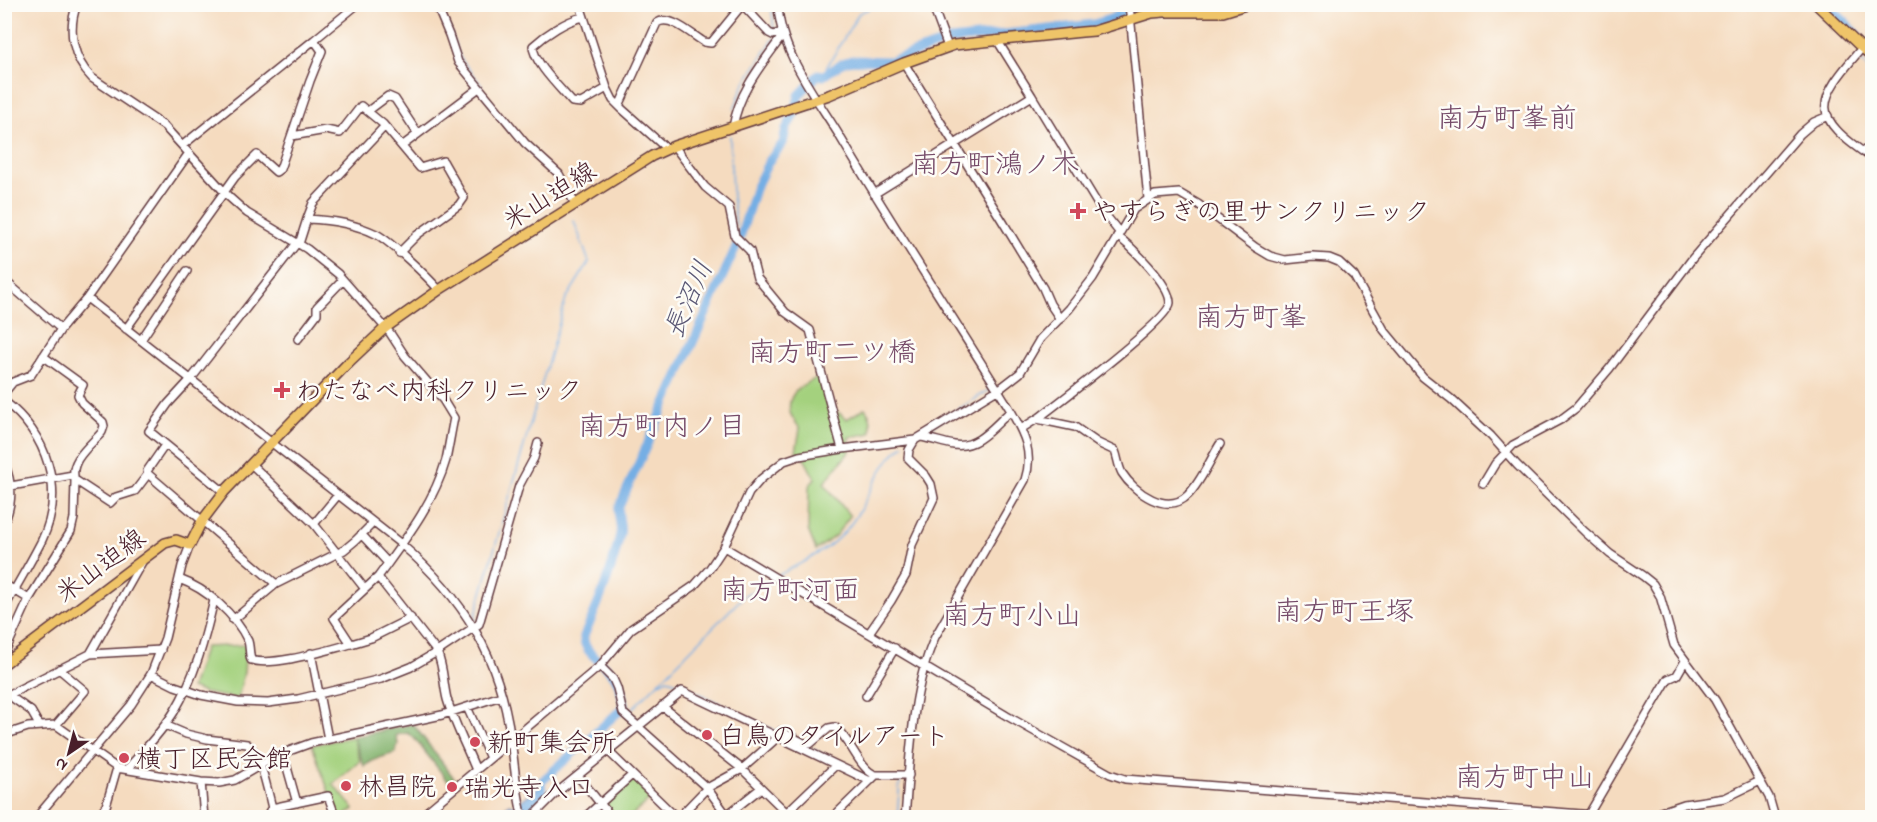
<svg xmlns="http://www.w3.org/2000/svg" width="1877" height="822" font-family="'Indie Flower','Klee One',sans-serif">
  <rect width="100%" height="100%" fill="#fdfcf7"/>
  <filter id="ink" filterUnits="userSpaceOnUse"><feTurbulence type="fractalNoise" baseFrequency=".0167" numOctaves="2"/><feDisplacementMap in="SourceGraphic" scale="12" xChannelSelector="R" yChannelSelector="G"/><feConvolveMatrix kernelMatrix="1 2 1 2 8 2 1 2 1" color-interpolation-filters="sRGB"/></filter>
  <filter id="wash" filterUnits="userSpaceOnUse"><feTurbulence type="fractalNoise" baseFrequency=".008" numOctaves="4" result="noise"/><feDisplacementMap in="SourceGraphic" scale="24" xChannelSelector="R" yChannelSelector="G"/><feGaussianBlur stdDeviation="1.35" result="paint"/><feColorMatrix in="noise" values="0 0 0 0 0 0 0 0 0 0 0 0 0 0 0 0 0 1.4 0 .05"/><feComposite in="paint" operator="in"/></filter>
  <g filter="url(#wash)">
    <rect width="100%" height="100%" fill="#f5dbbf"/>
    <path fill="#a4d17e" stroke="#777854" stroke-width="1.5" d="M819 377 827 404 847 419 865 408C872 416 871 423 871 433L849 437 850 451 824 483 850 516 836 535 816 550 808 530 809 486 815 479 805 460 796 451 800 429C797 424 791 417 790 412 786 392 804 384 819 377Z
      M246 645 244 672 238 699 205 693 191 688 205 647Z
      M353 737 360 761 333 784 354 809 343 817H338L312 745Z
      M632 777 653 797 630 817H615L603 803Z"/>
    <path fill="#83b36d" stroke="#66694c" stroke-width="1.5" d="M413 724 457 782 452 786 414 738 408 733 396 735 398 744 395 753 376 759 364 766 353 737Z"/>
    <path fill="#74aee4" stroke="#5f6688" stroke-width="1.5" d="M537 788 544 795 532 806 514 816 510 809 501 817 495 818 509 804 514 806Z"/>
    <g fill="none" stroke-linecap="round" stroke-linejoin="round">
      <path stroke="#74aee4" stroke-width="1.5" d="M440 4 460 58 482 86
        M771 4 774 30
        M1860 60 1872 74
        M819 74 825 70 859 13 880 4
        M734 109 744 84 774 38
        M507 128 538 160
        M730 136 732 196 736 225
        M553 173 563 190
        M932 426 989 390
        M779 575C805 561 836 547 853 521 869 499 881 460 904 445
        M476 621 475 617 566 299 589 262 574 221
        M659 683 667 679 674 681 777 732
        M630 711 745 595 771 580
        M808 747 826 756
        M862 774 872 776
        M897 818 900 779"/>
      <path stroke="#74aee4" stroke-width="9" d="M1199 4 1211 7 1229 4
        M1827 4 1857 34
        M532 800 542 792 541 782 624 707C622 696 621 685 614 676 605 663 582 653 584 636 599 603 613 569 620 534 622 524 617 517 619 507L740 238 755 189 769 161 783 143 786 129 794 115 799 95 819 74 823 76 842 63 852 60 890 61 951 40 1094 24 1113 18 1129 9 1160 4"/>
    </g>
  </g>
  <g filter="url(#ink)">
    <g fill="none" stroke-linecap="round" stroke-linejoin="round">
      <defs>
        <path id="minor" d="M77 4C67 30 73 59 92 78L164 126 229 197 247 213 307 249 338 274 390 333 405 356 443 400 454 418C451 432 449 446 446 460 434 503 404 541 378 577
          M436 4 449 35 458 62 525 143 559 174 575 204
          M582 4 581 8 607 88 613 100 622 109 667 149
          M742 4 769 33 773 35 782 32
          M778 4C779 50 816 97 839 135 894 228 954 318 1011 411 1024 434 1034 453 1025 480L935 637C911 690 910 760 905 818
          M932 4 948 47
          M1129 4 1148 199
          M583 17C566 21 546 34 533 46 533 62 561 89 572 102L581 103 607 88
          M1862 48C1815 102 1809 116 1872 158
          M904 63 1003 222 1043 288 1050 304 1060 319
          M1032 96 1100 208 1119 232
          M619 106 657 23C670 14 692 35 704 42L711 43 742 5
          M368 111 388 96 395 99 418 134
          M733 127C739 91 762 64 783 35
          M292 136 326 130 340 133 361 106 383 124 420 168 443 161 464 198 459 205 417 235 399 253
          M183 145 314 40
          M402 146 479 88
          M674 146 705 187 729 207 735 236 750 251 757 278 785 312 810 330 842 449
          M874 194 1032 96 997 40
          M307 219 313 203 384 127
          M299 244 307 219C331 220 354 223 376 234 390 241 428 277 439 290
          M4 280 61 329
          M87 298 401 544C464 598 500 657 511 740 515 767 516 792 523 818
          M126 329 235 177 257 155 276 172 280 169 310 81 322 51 314 40 358 4
          M298 339 317 314V307L343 280
          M141 340 187 271
          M4 393 13 382 31 375 61 329 87 298 189 153
          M4 401C47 434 66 490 42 540 30 564 16 586 4 609
          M1037 419 1075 427 1098 443 1115 451C1118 458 1118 466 1122 473 1134 492 1167 516 1188 495 1201 482 1210 460 1220 444
          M1024 427 1040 417C1059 402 1170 319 1170 303 1170 284 1131 246 1117 236
          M921 437C932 439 943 443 954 445 978 449 995 424 1011 411
          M915 440 842 449 799 456 784 461 761 479 749 493 724 547 1007 716 1110 774 1125 779 1634 818
          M4 463C13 483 13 503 4 523
          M251 464 314 524 365 589
          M148 474 276 584
          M75 480 110 503 116 497 135 491 148 474 147 471 165 445
          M1483 484 1495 464 1513 445 1560 420 1576 408 1610 368 1692 259 1800 134 1814 122 1828 116
          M11 486 73 475
          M224 492 149 431 168 404 191 379 297 243
          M314 524 338 495
          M362 535 388 563
          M179 579C207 589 235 614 248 641 250 647 249 654 251 660 274 667 327 650 351 644L334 618 378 577 437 652C444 668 443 683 447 699 454 723 466 746 476 770
          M4 584 29 599
          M233 620 276 584 344 550 356 540 373 523
          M869 633 891 601 906 575 912 545 934 498 931 484 926 476 908 458 909 450 915 440 1002 387 1020 373 1040 339 1069 309 1093 278 1134 209 1155 195 1179 193 1198 204 1255 247 1270 256 1285 260 1313 257 1329 258 1339 262 1354 276 1384 330 1423 377 1451 399 1491 436 1517 465 1585 532 1610 554 1643 576 1653 584 1660 596 1674 645 1715 700 1769 797 1775 818
          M351 644 371 638 411 618
          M311 653 328 739
          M4 654 29 599 71 531 74 518 75 480C68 461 91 445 102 432L104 426 103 422 82 403 78 395 83 385 43 356
          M90 654 142 562
          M600 666 613 679 617 688 623 713 707 788 729 818
          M151 674 175 686 201 695 238 702 268 703 298 699 381 679 411 667 437 652 479 624 519 486 534 458 538 443
          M7 694 31 711 39 725
          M866 696 895 648
          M4 697 90 654 161 650
          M662 706 742 769 792 818
          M467 707 490 758
          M56 725 85 691 59 669
          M165 725 186 734 207 739 247 744C261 753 268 793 272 808L269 812V818
          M4 735 28 727 56 725 117 768 201 782 219 783 235 780 278 755 311 743 442 715 501 696
          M776 737 781 731 806 744H810L829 728 835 727C850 738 860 771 876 775
          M608 751 677 818
          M283 753 297 803
          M127 769C143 751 161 733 174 712 195 677 205 639 214 600
          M578 776 612 818
          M201 782 204 818
          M272 808 328 796 336 818
          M787 812 836 765
          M1589 814 1668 679 1677 675 1685 661
          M727 815 761 788
          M36 818 131 705 151 674 165 638 182 566 190 545
          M96 818 106 806 117 768
          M419 818 600 666 631 629 694 586 710 568 724 547
          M531 818 555 794 682 691 870 781 876 775H909
          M584 818 632 775
          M678 818 707 788 742 769 777 738
          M832 818 870 781
          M1643 818 1684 804 1725 798 1760 781"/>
        <path id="major" d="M1816 4 1862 48 1872 56
          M4 664 165 543 176 540 190 545 202 521 224 492 349 362 385 328 439 290 652 156 674 146 829 95 904 63 954 45 1082 32 1094 31 1152 13 1164 12H1223L1249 4
          M4 815 7 818"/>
      </defs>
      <use href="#minor" stroke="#643b41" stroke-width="10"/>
      <use href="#major" stroke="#643b41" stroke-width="12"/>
      <use href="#minor" stroke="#fff" stroke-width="7"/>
      <use href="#major" stroke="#efc469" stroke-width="9"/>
    </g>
  </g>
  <g fill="#d1495b" stroke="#fdfcf7" stroke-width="2">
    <path d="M1075 202h6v6h6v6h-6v6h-6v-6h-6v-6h6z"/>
    <path d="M279 381h6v6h6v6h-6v6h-6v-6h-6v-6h6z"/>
    <circle cx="707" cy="735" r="6"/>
    <circle cx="475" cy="742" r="6"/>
    <circle cx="124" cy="758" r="6"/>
    <circle cx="346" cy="786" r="6"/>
    <circle cx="452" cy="787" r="6"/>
  </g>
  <g text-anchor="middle" stroke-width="5" stroke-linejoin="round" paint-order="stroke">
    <g font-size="26" fill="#4a1f2b" stroke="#fdfcf7">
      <text transform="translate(549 195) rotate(-32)" y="9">米山迫線</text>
      <text transform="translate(100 565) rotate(-37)" y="9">米山迫線</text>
    </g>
    <g font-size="26" fill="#4a1f2b" stroke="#fdfcf7" text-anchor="start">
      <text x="1092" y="220">やすらぎの里サンクリニック</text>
      <text x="296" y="399">わたなべ内科クリニック</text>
      <text x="719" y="744">白鳥のタイルアート</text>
      <text x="487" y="751">新町集会所</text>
      <text x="136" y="767">横丁区民会館</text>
      <text x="358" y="795">林昌院</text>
      <text x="464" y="796">瑞光寺入口</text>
    </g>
    <g font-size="27" font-style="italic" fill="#5b5875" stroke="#fdfcf7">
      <text transform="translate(688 299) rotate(-66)" y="9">長沼川</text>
    </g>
    <g font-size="28" fill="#764b69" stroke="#fdfcf7">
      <text x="1507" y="127">南方町峯前</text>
      <text x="995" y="173">南方町鴻ノ木</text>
      <text x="1251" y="326">南方町峯</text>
      <text x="832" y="361">南方町二ツ橋</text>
      <text x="662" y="435">南方町内ノ目</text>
      <text x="790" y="599">南方町河面</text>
      <text x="1344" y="620">南方町王塚</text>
      <text x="1012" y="624">南方町小山</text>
      <text x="1525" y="786">南方町中山</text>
    </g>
  </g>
  <rect width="1877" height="822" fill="none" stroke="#fdfcf7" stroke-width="24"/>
  <g transform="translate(69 753) rotate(215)" stroke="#fdfcf7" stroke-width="4.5" paint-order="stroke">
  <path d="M0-4.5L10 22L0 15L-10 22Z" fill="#4a1f2b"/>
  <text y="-9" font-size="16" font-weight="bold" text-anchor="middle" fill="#4a1f2b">N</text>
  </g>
</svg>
